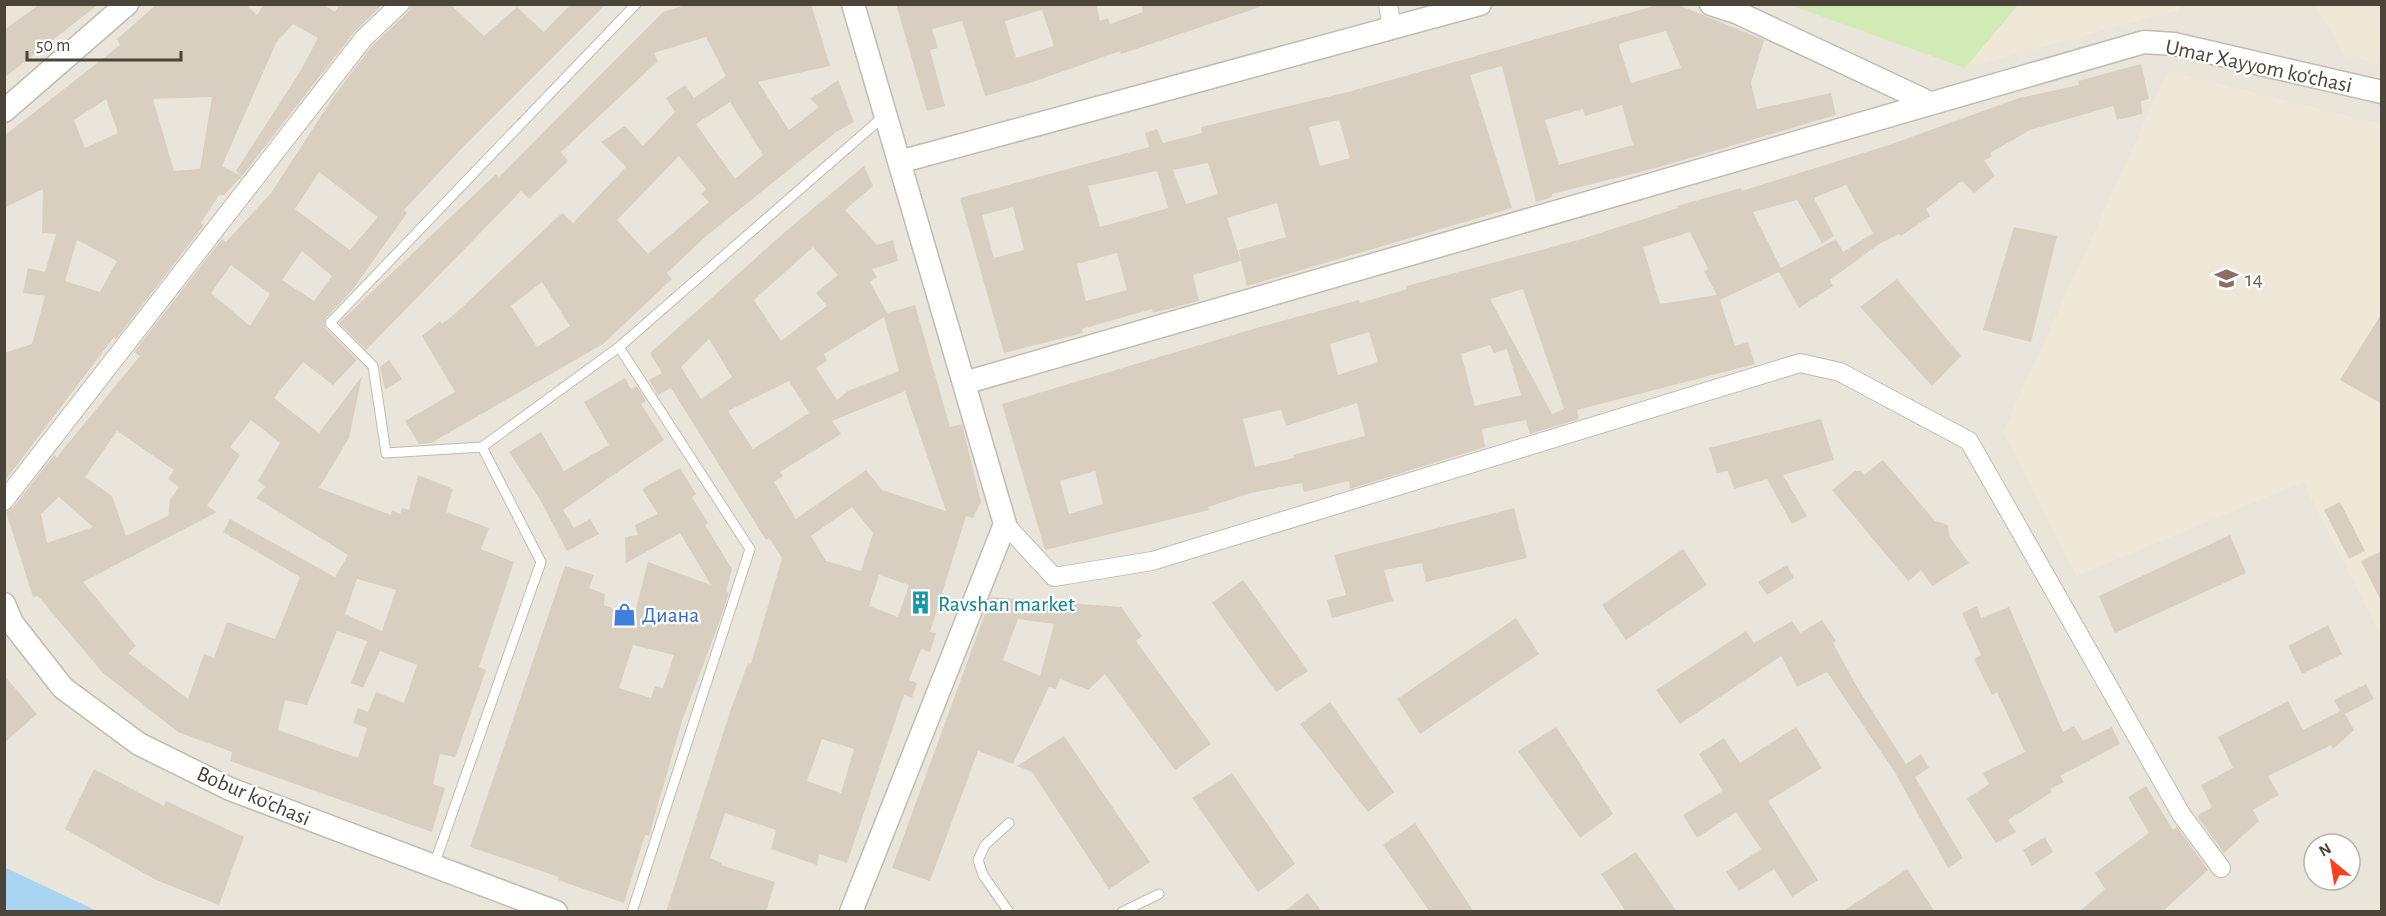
<svg xmlns="http://www.w3.org/2000/svg" width="2386" height="916" font-family="'Alegreya Sans',sans-serif">
  <rect width="100%" height="100%" fill="#f6f3ec"/>
  <path fill="#eae5da" fill-rule="evenodd" d="M5 5H2381V911L5 912ZM2314 844H2350V880H2314Z"/>
  <path fill="#efe8d6" d="M2018 4H2179V5L2178 10 1965 68Z
    M2315 5H2381V64L2345 56Z
    M2168 71 2381 124V636L2303 482 2077 576 2003 432Z"/>
  <path fill="#d2eab5" d="M1790 5 2018 4V5L1965 68Z"/>
  <path fill="#a9d4f2" d="M4 867 97 911H5Z"/>
  <path fill="#d8cfc1" fill-rule="evenodd" d="M40 4H99L4 78V30Z
    M157 4H245L257 15 264 4H323L335 12 340 4H383L355 31 242 176 236 171 301 70 318 38 293 24 276 43 222 166 242 176 224 195H219L201 223 204 225 116 339 114 337 4 482V353L32 344 45 296 23 293 28 268 45 272 56 234 42 233 43 189 4 208V136L120 45 117 39ZM212 97 200 169 174 171 153 99ZM106 99 118 133 85 148 74 120ZM77 240 117 261 100 292 65 281Z
    M411 4H450L484 36 517 7 544 32 571 4H606L462 148 404 210 407 213 353 289 325 319V328L357 360 333 385 303 362 274 398 319 433 362 376 349 438 319 488 391 515 392 510 400 514 402 508 409 510 418 475 453 489 446 512 489 528 481 549 514 562 479 667 486 670 459 747 455 757 440 754 433 784 445 788 432 832 230 761 232 752 178 732 103 673 38 596 33 597 6 512 13 508 54 455 57 457 140 356 134 352 222 239 226 242 271 193 334 96 372 46 408 12ZM319 172 378 217 350 250 295 209ZM302 251 332 276 314 301 282 280ZM231 265 270 294 250 326 211 293ZM251 420 280 443 258 481 265 487 256 498 348 555 335 577 230 519 223 532 300 577 275 639 227 622 214 658 204 654 188 699 128 653 136 646 83 582 217 512 207 506 240 455 230 447ZM117 431 174 470 168 479 179 487 170 500 168 516 126 536 112 496 85 477ZM59 497 93 527 47 543 41 514ZM357 579 396 590 382 631 345 614ZM337 631 367 641 351 683 363 688 380 651 417 665 404 703 376 692 368 712 358 708 353 723 367 728 358 758 278 730 285 700 307 705Z
    M689 4H811L830 66 758 82 789 130 819 107 810 99 838 80 854 122 836 132 705 237 667 273 672 279 603 344 431 443 419 444 405 421 455 392 422 336 440 321 442 324 457 312 562 213 573 223 626 167 601 142 625 126 643 146 675 112 666 98 685 85 694 98 726 76 706 37 654 53 658 61 561 152 568 161 529 199 521 191 366 350 339 323 496 174 499 177 663 12ZM730 102 763 155 735 179 696 124ZM679 156 706 189 701 194 709 202 648 254 617 220ZM542 282 570 326 537 347 511 306Z
    M896 4H1096L1100 21 1108 18 1110 24 1143 12 1141 4H1259L1260 7 1121 54 1120 51 1030 83 985 96 962 21 932 29 938 48 930 50 945 106 927 111ZM1042 10 1054 46 1016 58 1005 21Z
    M1661 4H1676L1764 40 1751 83 1757 109 1831 93 1836 115 1656 168 1552 194V197L1536 202 1502 66 1470 75 1512 208 1247 286 1241 261 1193 275 1199 301 1153 313 1152 309 1082 329 1083 333 1004 353 960 198 1149 147 1145 133 1157 129 1163 143 1202 133 1201 127 1348 92ZM1666 31 1681 68 1631 83 1619 46 1621 43ZM1622 105 1633 145 1559 165 1545 120 1583 109 1585 116ZM1339 120 1350 158 1320 166 1309 127ZM1208 163 1218 194 1186 204 1173 170ZM1157 171 1168 208 1100 227 1088 186ZM1277 203 1286 237 1239 250 1241 261 1227 218ZM1013 207 1024 250 994 258 982 215ZM1117 253 1127 290 1086 301 1077 264Z
    M2141 64 2149 99 2141 101 2142 114 2117 120 2113 106 2030 130 1990 153 1992 157 1984 160 1995 176 1974 193 1962 181 1926 209 1930 216 1901 236 1899 234 1879 244 1830 280 1833 286 1799 308 1779 272 1720 300 1735 346 1748 342 1755 364 1577 410 1579 419 1530 434 1526 420 1482 429 1485 447 1350 489 1349 481 1304 492 1302 483 1251 493 1208 507 1209 510 1045 550 1002 404 1260 327 1359 300 1360 303 1407 289 1406 286 1578 240 1678 208 1677 206 1741 188 1742 191 1889 145 2019 98 2079 85 2078 81ZM1846 185 1873 233 1843 252 1836 239 1781 268 1753 212 1797 200 1822 243 1834 236 1814 198ZM1690 232 1708 269 1704 271 1717 295 1660 304 1643 247ZM1523 289 1564 409 1552 414 1490 299ZM1369 332 1378 362 1338 375 1330 344ZM1490 345 1494 353 1507 349 1521 395 1475 406 1461 354ZM1357 403 1365 436 1293 455 1294 458 1255 467 1243 419 1281 410 1286 426ZM1095 471 1103 504 1069 514 1060 481Z
    M864 166 873 186 845 210 877 245 893 240 898 261 872 269 877 277 870 282 887 313 915 305 950 427 962 424 981 502 973 518 966 516 930 632 936 633 930 652 921 649 909 680 917 683 912 698 904 695 847 863 819 854 817 865 771 849 776 830 725 813 710 858 722 863 721 865 775 882 766 912H666L731 709 748 663 751 664 782 558 769 538 766 540 671 388 658 395 649 380 662 373 650 353 786 231ZM813 247 838 275 816 293 827 306 781 341 754 300ZM884 317 899 371 848 391 837 400 816 368 827 361 824 354ZM709 339 732 377 701 399 681 367ZM789 381 809 413 753 449 728 411ZM905 391 946 511 882 490 866 470 796 519 774 482 783 476 780 472 841 434 832 421ZM852 507 873 533 861 571 826 561 811 536ZM879 575 909 585 898 617 869 606ZM822 739 854 749 841 793 807 781Z
    M2014 227 2057 236 2031 342 1983 330Z
    M1897 279 1961 356 1932 386 1860 307Z
    M2382 313V404L2340 380Z
    M389 360 402 379 385 390 380 367Z
    M625 378 631 389 637 386 646 401 641 404 664 440 563 510 574 528 590 519 599 534 567 551 542 503 509 452 541 432 564 471 609 445 584 402Z
    M1821 419 1834 460 1783 475 1807 516 1792 524 1767 479 1734 489 1728 471 1717 473 1709 448Z
    M1883 460 1935 521 1948 525 1949 536 1969 563 1932 586 1921 570 1908 581 1832 490 1855 471H1861L1864 475Z
    M680 468 696 494 692 497 708 523 705 525 732 569 726 591 729 593 719 623 682 721 649 836 645 835 624 903 558 880 559 877 470 847 565 566 594 575 589 588 605 594 604 605 634 616 648 562 711 585 680 533 626 563 625 537 638 535 635 525 658 514 642 489ZM633 645 674 655 663 688 655 686 651 698 619 688Z
    M2340 502 2365 551 2349 559 2324 510Z
    M1514 508 1527 558 1426 582 1422 563 1384 570 1393 601 1332 618 1327 600 1346 595 1334 555Z
    M2230 535 2246 573 2115 633 2099 596Z
    M1683 549 1707 585 1626 640 1602 605Z
    M2382 551V603L2361 561Z
    M1787 565 1794 578 1767 595 1758 582Z
    M1243 580 1308 671 1276 692 1212 603Z
    M991 597 1121 607 1142 636 1136 641 1211 744 1175 770 1105 674 1088 690 1060 679 1056 689 1049 687 1013 764 978 751 930 881 892 868ZM1018 619 1054 624 1040 676 1003 660Z
    M1977 606 1981 618 2009 607 2063 732 2074 726 2083 741 2112 727 2120 744 2060 776 2064 782 2050 789 2052 792 2008 820 2016 832 1996 843 1967 799 1989 784 1983 773 2025 752 1997 692 1992 695 1974 659 1981 655 1962 613Z
    M1516 618 1539 654 1420 734 1397 699Z
    M1822 620 1836 641 1833 643 1857 687 1906 764 1921 754 1929 768 1915 777 1963 858 1948 868 1894 771 1827 672 1797 687 1781 656 1680 724 1656 690 1746 631 1754 643 1792 621 1800 633Z
    M2328 625 2342 654 2302 674 2288 646Z
    M4 675 37 714 4 743Z
    M2366 684 2374 699 2345 714 2354 730 2333 749 2331 745 2268 776 2279 795 2253 810 2259 821 2224 853 2197 816 2212 807 2201 785 2233 768 2218 737 2288 701 2303 730 2340 711 2334 700Z
    M1330 702 1394 792 1368 812 1300 724Z
    M1556 727 1613 814 1580 838 1518 751Z
    M1796 727 1822 768 1768 801 1818 880 1792 897 1774 869 1739 891 1726 872 1761 849 1736 812 1697 838 1683 815 1723 791 1699 754 1724 738 1740 763Z
    M1064 736 1150 862 1109 889 1032 772 1017 766Z
    M94 769 164 806 166 801 244 837 219 905 156 880 65 829Z
    M1232 773 1295 864 1258 892 1192 798Z
    M2146 786 2173 830 2177 827 2208 870 2162 912H2079L2105 889 2095 873 2149 833 2128 797Z
    M1415 823 1474 912H1430L1383 845Z
    M2045 837 2053 852 2032 866 2023 850Z
    M1636 852 1677 912H1626L1601 874Z
    M1907 869 1935 912H1842Z
    M1308 893 1322 912H1284Z"/>
  <g fill="none" stroke-linecap="round" stroke-linejoin="round">
    <defs>
      <path id="service" d="M636 4 330 323 373 366 386 453 482 447 619 347 884 116
        M619 347 750 549 632 912
        M1009 823 985 845 978 860 983 875 1009 912
        M434 865 541 562 482 447
        M1122 912 1159 894"/>
      <path id="minor" d="M1388 4 1392 28
        M4 501 364 38 400 4
        M1005 524 1054 577 1152 561 1800 363 1840 372 1969 441 2181 814 2221 868"/>
      <path id="tertiary" d="M1711 4 1736 12 1928 102
        M4 111 127 4
        M899 162 1480 4
        M964 383 2144 42 2174 44 2382 92
        M4 604 12 623 63 688 139 744 230 789 556 912
        M851 912 1005 524 853 4"/>
    </defs>
    <use href="#service" stroke="#c2bbae" stroke-width="11"/>
    <use href="#minor" stroke="#c2bbae" stroke-width="20"/>
    <use href="#tertiary" stroke="#c2bbae" stroke-width="25"/>
    <use href="#service" stroke="#fff" stroke-width="9"/>
    <use href="#minor" stroke="#fff" stroke-width="18"/>
    <use href="#tertiary" stroke="#fff" stroke-width="22"/>
  </g>
  <defs>
    <symbol id="school-bare" viewBox="-9 -9 18 18"><path d="M0-5L7-2L0 1L-7-2ZM-4 1L0 2.5L4 1V4Q0 6-4 4Z" fill="#8d6e63" stroke="#fff" stroke-width="2.5" paint-order="stroke"/></symbol>
    <symbol id="building-bare" viewBox="-9 -9 18 18"><path d="M-4-6H4V6H1V3H-1V6H-4ZM-2.5-4.3h1.7v1.8h-1.7ZM.8-4.3h1.7v1.8H.8ZM-2.5-1h1.7V.8h-1.7ZM.8-1h1.7V.8H.8Z" fill="#0f9aa8" stroke="#fff" stroke-width="2.5" paint-order="stroke"/></symbol>
    <symbol id="shop-bare" viewBox="-9 -9 18 18"><path d="M-5-2.5h2.3a2.7 3.5 0 0 1 5.4 0H5L5.5 6h-11ZM-1.5-2.5h3a1.5 2.3 0 0 0-3 0Z" fill="#3f7fe0" stroke="#fff" stroke-width="2.5" paint-order="stroke"/></symbol>
  </defs>
  <g fill-rule="evenodd">
    <use href="#school-bare" x="2210" y="262" width="33" height="33"/>
    <use href="#building-bare" x="904" y="586" width="33" height="33"/>
    <use href="#shop-bare" x="608" y="598" width="33" height="33"/>
  </g>
  <g text-anchor="middle" stroke-width="4.5" stroke-linejoin="round" paint-order="stroke">
    <g font-size="22" fill="#4b4439" stroke="#fff">
      <text transform="translate(2259 65) rotate(12)" y="8">Umar Xayyom ko‘chasi</text>
      <text transform="translate(254 795) rotate(23)" y="8">Bobur ko'chasi</text>
    </g>
    <g font-size="22" fill="#785e54" stroke="#fff" text-anchor="start">
      <text x="2245" y="286">14</text>
    </g>
    <g font-size="22" fill="#0d838f" stroke="#fff" text-anchor="start">
      <text x="938" y="611">Ravshan market</text>
    </g>
    <g font-size="22" fill="#366cbe" stroke="#fff" text-anchor="start">
      <text x="642" y="622">Диана</text>
    </g>
  </g>
  <rect width="2386" height="916" fill="none" stroke="#4b4439" stroke-width="12"/>
  <g transform="translate(2332 862) rotate(330)"><circle r="28" fill="#ffffff" stroke="#b7b4b0" stroke-width="1.5"/>
  <path d="M0-4.5L10 22L0 15L-10 22Z" fill="#fc3f1d"/>
  <text y="-9" font-size="16" font-weight="bold" text-anchor="middle" fill="#4b4439">N</text>
  </g>
  <path d="M27 51v9h154v-9" fill="none" stroke="#4b4439" stroke-width="3"/>
  <text x="36" y="51" font-size="18" fill="#4b4439" stroke="#ffffff" stroke-width="4.5" paint-order="stroke">50 m</text>
</svg>
